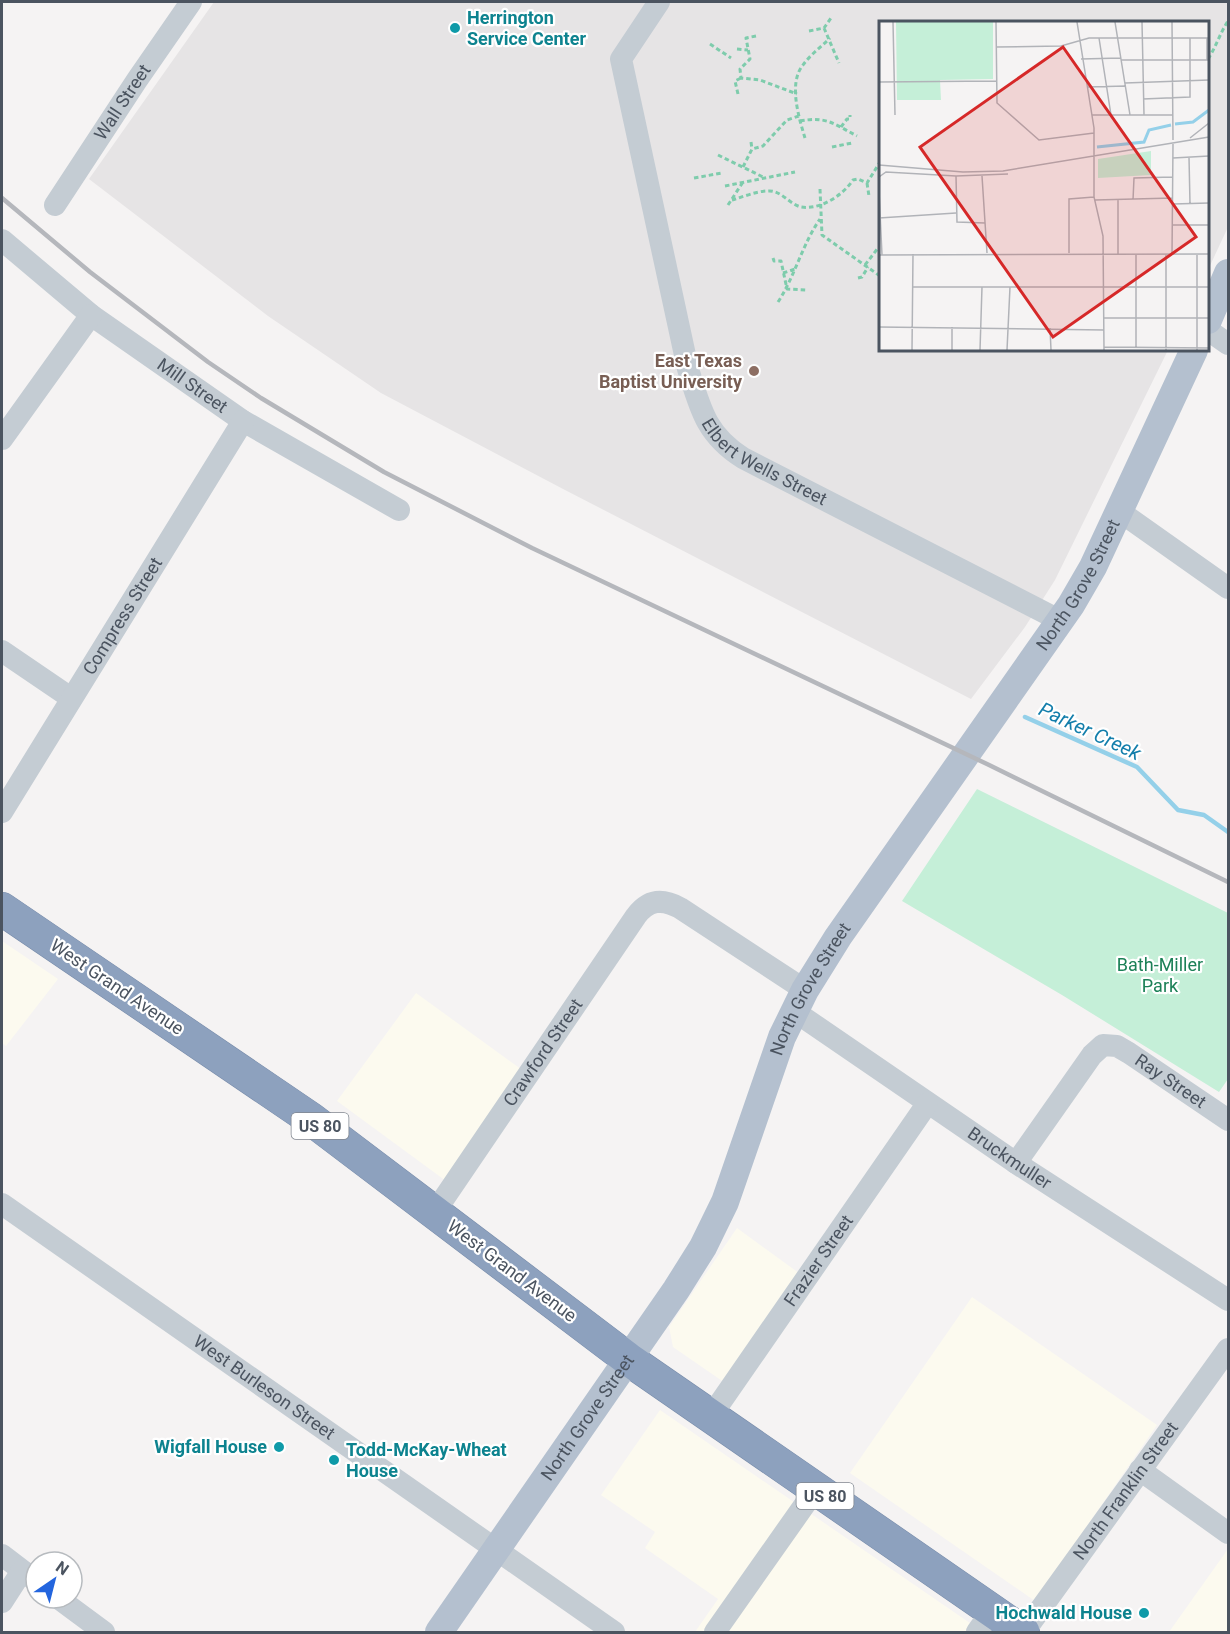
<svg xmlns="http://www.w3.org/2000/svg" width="1230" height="1634" font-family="Roboto,sans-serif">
  <rect width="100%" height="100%" fill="#f5f3f3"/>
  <path fill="#fcfaef" d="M2 941 58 979 6 1046 2 1043Z
    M416 993 525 1072 446 1181 337 1101Z
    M737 1228 803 1276 728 1385 673 1347 669 1327Z
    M972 1297 1157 1425 1035 1601 850 1473Z
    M660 1410 983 1632H695L718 1599 645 1548 655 1532 601 1495Z
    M1228 1549V1632H1169Z"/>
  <path fill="#e6e4e5" d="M214 2H1228V227L1208 270V22H880V350H1168L1055 580 1025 627 971 699 565 490 381 393 268 316 89 179Z"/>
  <path fill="#c5efd8" d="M977 789 1228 913V1079L1219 1092 1062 995 902 901Z"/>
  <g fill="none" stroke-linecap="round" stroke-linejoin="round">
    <path stroke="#94d0e9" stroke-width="4.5" d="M1025 717 1137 767 1178 810 1204 815 1228 832"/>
    <defs>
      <path id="highway" d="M2 909 311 1119 628 1359 1023 1632"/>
    </defs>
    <use href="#highway" stroke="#788caa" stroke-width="34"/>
    <path stroke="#7eccac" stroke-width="3" stroke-dasharray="4.5 3" stroke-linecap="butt" d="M824 28 839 63
      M809 31 824 28 831 18
      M756 36 746 38 750 59 740 69 741 78 760 80 797 94
      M710 44 731 58
      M737 49 748 50
      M1208 59C1216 47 1220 33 1228 21
      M738 94 735 81 741 78
      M800 121C827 116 834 124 857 136
      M841 127 847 119H850V115
      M805 138C799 118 788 83 803 65 810 55 821 47 830 38
      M751 142 752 149
      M832 147 852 143
      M718 155 763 177
      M743 167 752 149 763 146 787 120 799 116
      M694 178 722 173
      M867 183 869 196
      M725 186 795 172
      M820 189 822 235 880 276
      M732 200C743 197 756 191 768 191 781 190 789 204 801 207 821 210 843 195 853 180L858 179 867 183 880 162
      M728 205 743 182
      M773 258 774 261H781L787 289 806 290
      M865 265 878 248
      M783 273 795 269
      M858 278 862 277 868 267
      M778 302C795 276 802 245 820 219"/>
    <g stroke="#c4ccd3" stroke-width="22">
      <path id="s1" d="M659 2 621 59 688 369C700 408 706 435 743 458L1061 621"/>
      <path id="s2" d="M55 205 137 80 191 2"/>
      <path id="s3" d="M2 240 91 315 243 421 399 510"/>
      <path d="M1208 330 1228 344"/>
      <path d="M2 439 91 315"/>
      <path d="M1119 511 1228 588"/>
      <path d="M2 651 71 698"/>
      <path id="s4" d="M2 812 243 421"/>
      <path id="s5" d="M794 1011 1016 1163 1228 1300"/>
      <path id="s6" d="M1016 1163 1092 1055 1103 1045 1117 1046 1129 1053 1228 1120"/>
      <path id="s7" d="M2 1204 614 1632"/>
      <path id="s8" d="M434 1213 636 916C648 900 662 898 680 908L805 990"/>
      <path id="s9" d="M711 1416 927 1104"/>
      <path d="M1140 1470 1228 1533"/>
      <path d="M2 1555 36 1581"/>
      <path d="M58 1598 104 1632"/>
      <path d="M2 1602 22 1571"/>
      <path d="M715 1632 815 1490"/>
      <path d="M977 1632 992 1611"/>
      <path id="s10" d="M1024 1632 1228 1349"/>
    </g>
    <g stroke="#b4c0cf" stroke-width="28">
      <path d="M1208 320 1228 273"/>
      <path id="s11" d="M439 1632 676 1290 703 1247 725 1202 782 1037 805 990 838 937 1071 605 1093 567 1194 350"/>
    </g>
    <use href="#highway" stroke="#8da1be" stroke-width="33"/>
    <path stroke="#b5b7bc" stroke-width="4.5" d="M2 198 90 272 208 362 261 398 384 472 532 548 987 764 1228 882"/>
  </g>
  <g fill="#0f9aa8" stroke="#fff" stroke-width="2">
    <circle cx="455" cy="28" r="6"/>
    <circle cx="279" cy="1447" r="6"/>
    <circle cx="334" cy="1460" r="6"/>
    <circle cx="1144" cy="1613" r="6"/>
  </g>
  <circle fill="#8d6e63" stroke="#fff" stroke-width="2" cx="754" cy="371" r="6"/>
  <g text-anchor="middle" stroke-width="4.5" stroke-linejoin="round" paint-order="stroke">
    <g fill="#fff" stroke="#818790" stroke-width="1.5">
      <rect x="291.5" y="1113" width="57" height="26" rx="4.5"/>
      <rect x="796.5" y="1483" width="57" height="26" rx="4.5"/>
    </g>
    <g font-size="16" font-weight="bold" fill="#4b5460">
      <text x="320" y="1132">US 80</text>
      <text x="825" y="1502">US 80</text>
    </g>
    <g font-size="18" font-weight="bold" fill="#0d838f" stroke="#fff" text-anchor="start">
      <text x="467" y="24">Herrington<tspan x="467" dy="21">Service Center</tspan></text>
      <text x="267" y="1453" text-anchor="end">Wigfall House</text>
      <text x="346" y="1456">Todd-McKay-Wheat<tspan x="346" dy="21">House</tspan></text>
      <text x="1132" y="1619" text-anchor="end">Hochwald House</text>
    </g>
    <g font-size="18" fill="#4b5460" stroke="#fff">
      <text dy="6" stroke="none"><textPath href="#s2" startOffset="123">Wall Street</textPath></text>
      <text dy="6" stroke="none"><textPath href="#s3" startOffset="240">Mill Street</textPath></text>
      <text dy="6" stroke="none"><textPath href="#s1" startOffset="513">Elbert Wells Street</textPath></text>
      <text dy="6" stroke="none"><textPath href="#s11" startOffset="1233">North Grove Street</textPath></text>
      <text dy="6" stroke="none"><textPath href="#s4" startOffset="230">Compress Street</textPath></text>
      <text transform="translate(117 987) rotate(34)" y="6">West Grand Avenue</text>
      <text dy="6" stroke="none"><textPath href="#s11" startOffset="747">North Grove Street</textPath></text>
      <text dy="6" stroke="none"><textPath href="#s8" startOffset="194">Crawford Street</textPath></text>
      <text dy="6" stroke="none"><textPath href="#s6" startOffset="225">Ray Street</textPath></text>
      <text dy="6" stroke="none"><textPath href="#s5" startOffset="261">Bruckmuller</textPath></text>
      <text dy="6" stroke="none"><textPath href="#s9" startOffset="189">Frazier Street</textPath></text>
      <text transform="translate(512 1271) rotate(37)" y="6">West Grand Avenue</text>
      <text dy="6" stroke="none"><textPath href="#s7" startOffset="320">West Burleson Street</textPath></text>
      <text dy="6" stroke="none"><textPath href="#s11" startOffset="261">North Grove Street</textPath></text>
      <text dy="6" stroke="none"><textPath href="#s10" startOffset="174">North Franklin Street</textPath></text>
    </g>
    <g font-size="18" font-weight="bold" fill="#785e54" stroke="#fff" text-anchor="end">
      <text x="742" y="367">East Texas<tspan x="742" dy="21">Baptist University</tspan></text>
    </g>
    <g font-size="18" fill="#1c8057" stroke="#fff">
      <text x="1160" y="971">Bath-Miller<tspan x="1160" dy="21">Park</tspan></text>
    </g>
    <g font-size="20" font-style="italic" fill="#137eab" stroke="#fff">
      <text transform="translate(1090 731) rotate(25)" y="7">Parker Creek</text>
    </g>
  </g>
  <g transform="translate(879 21)">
    <rect width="330" height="330" fill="#f5f3f3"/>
    <path d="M17 1H114V58L61 59 62 79H18ZM272 130V154L219 157V138Z" fill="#c5efd8"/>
    <path fill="none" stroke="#94d0e9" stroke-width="3" d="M296 103 314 101 330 89M218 126 265 121 270 109 292 104"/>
    <path fill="none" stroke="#b1b3b8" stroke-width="1.5" d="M14 1 16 94M117 1 118 82 160 119 215 112M198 1 215 107V176L224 215 225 329M236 1 251 94M263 1 265 94M293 1 294 119M220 17 232 94M328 17V39M117 26 182 25 210 17H330M202 38 242 37M242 39H330M0 61 117 60M246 62 330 59M208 66 247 65M264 78 311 76V17M213 94H294M311 117 330 102M310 136 311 183M294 137 330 135M0 144 84 151 124 150 330 116M77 155 78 201 106 202M103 155 108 232M0 156 7 151 77 155 129 153M0 170 3 234M216 179 294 177M239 179V233M254 179 255 157 294 156M294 183 330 182M0 197 77 192M293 204H330M190 232V178L215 176M293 233 294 123M318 233V329M0 234 330 233M34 266H330M225 297H330M0 306 225 309M73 306V329M171 307 172 329M225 326 330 327M257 327V233M33 329 34 233M101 329 103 266M128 329 131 266M287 329V233"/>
    <path fill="#d62828" fill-opacity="0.15" stroke="#d62828" stroke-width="3" d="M184 26 317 216 174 316 41 126Z"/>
    <rect width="330" height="330" fill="none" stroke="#4b5460" stroke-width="3"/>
  </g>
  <rect width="1230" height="1634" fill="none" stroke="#4b5460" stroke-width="6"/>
  <g transform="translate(54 1580) rotate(35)"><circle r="28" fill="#ffffff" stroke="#b7bbbf" stroke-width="1.5"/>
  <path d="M0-4.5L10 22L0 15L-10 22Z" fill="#2365de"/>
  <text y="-9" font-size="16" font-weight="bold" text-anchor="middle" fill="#4b5460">N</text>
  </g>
</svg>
